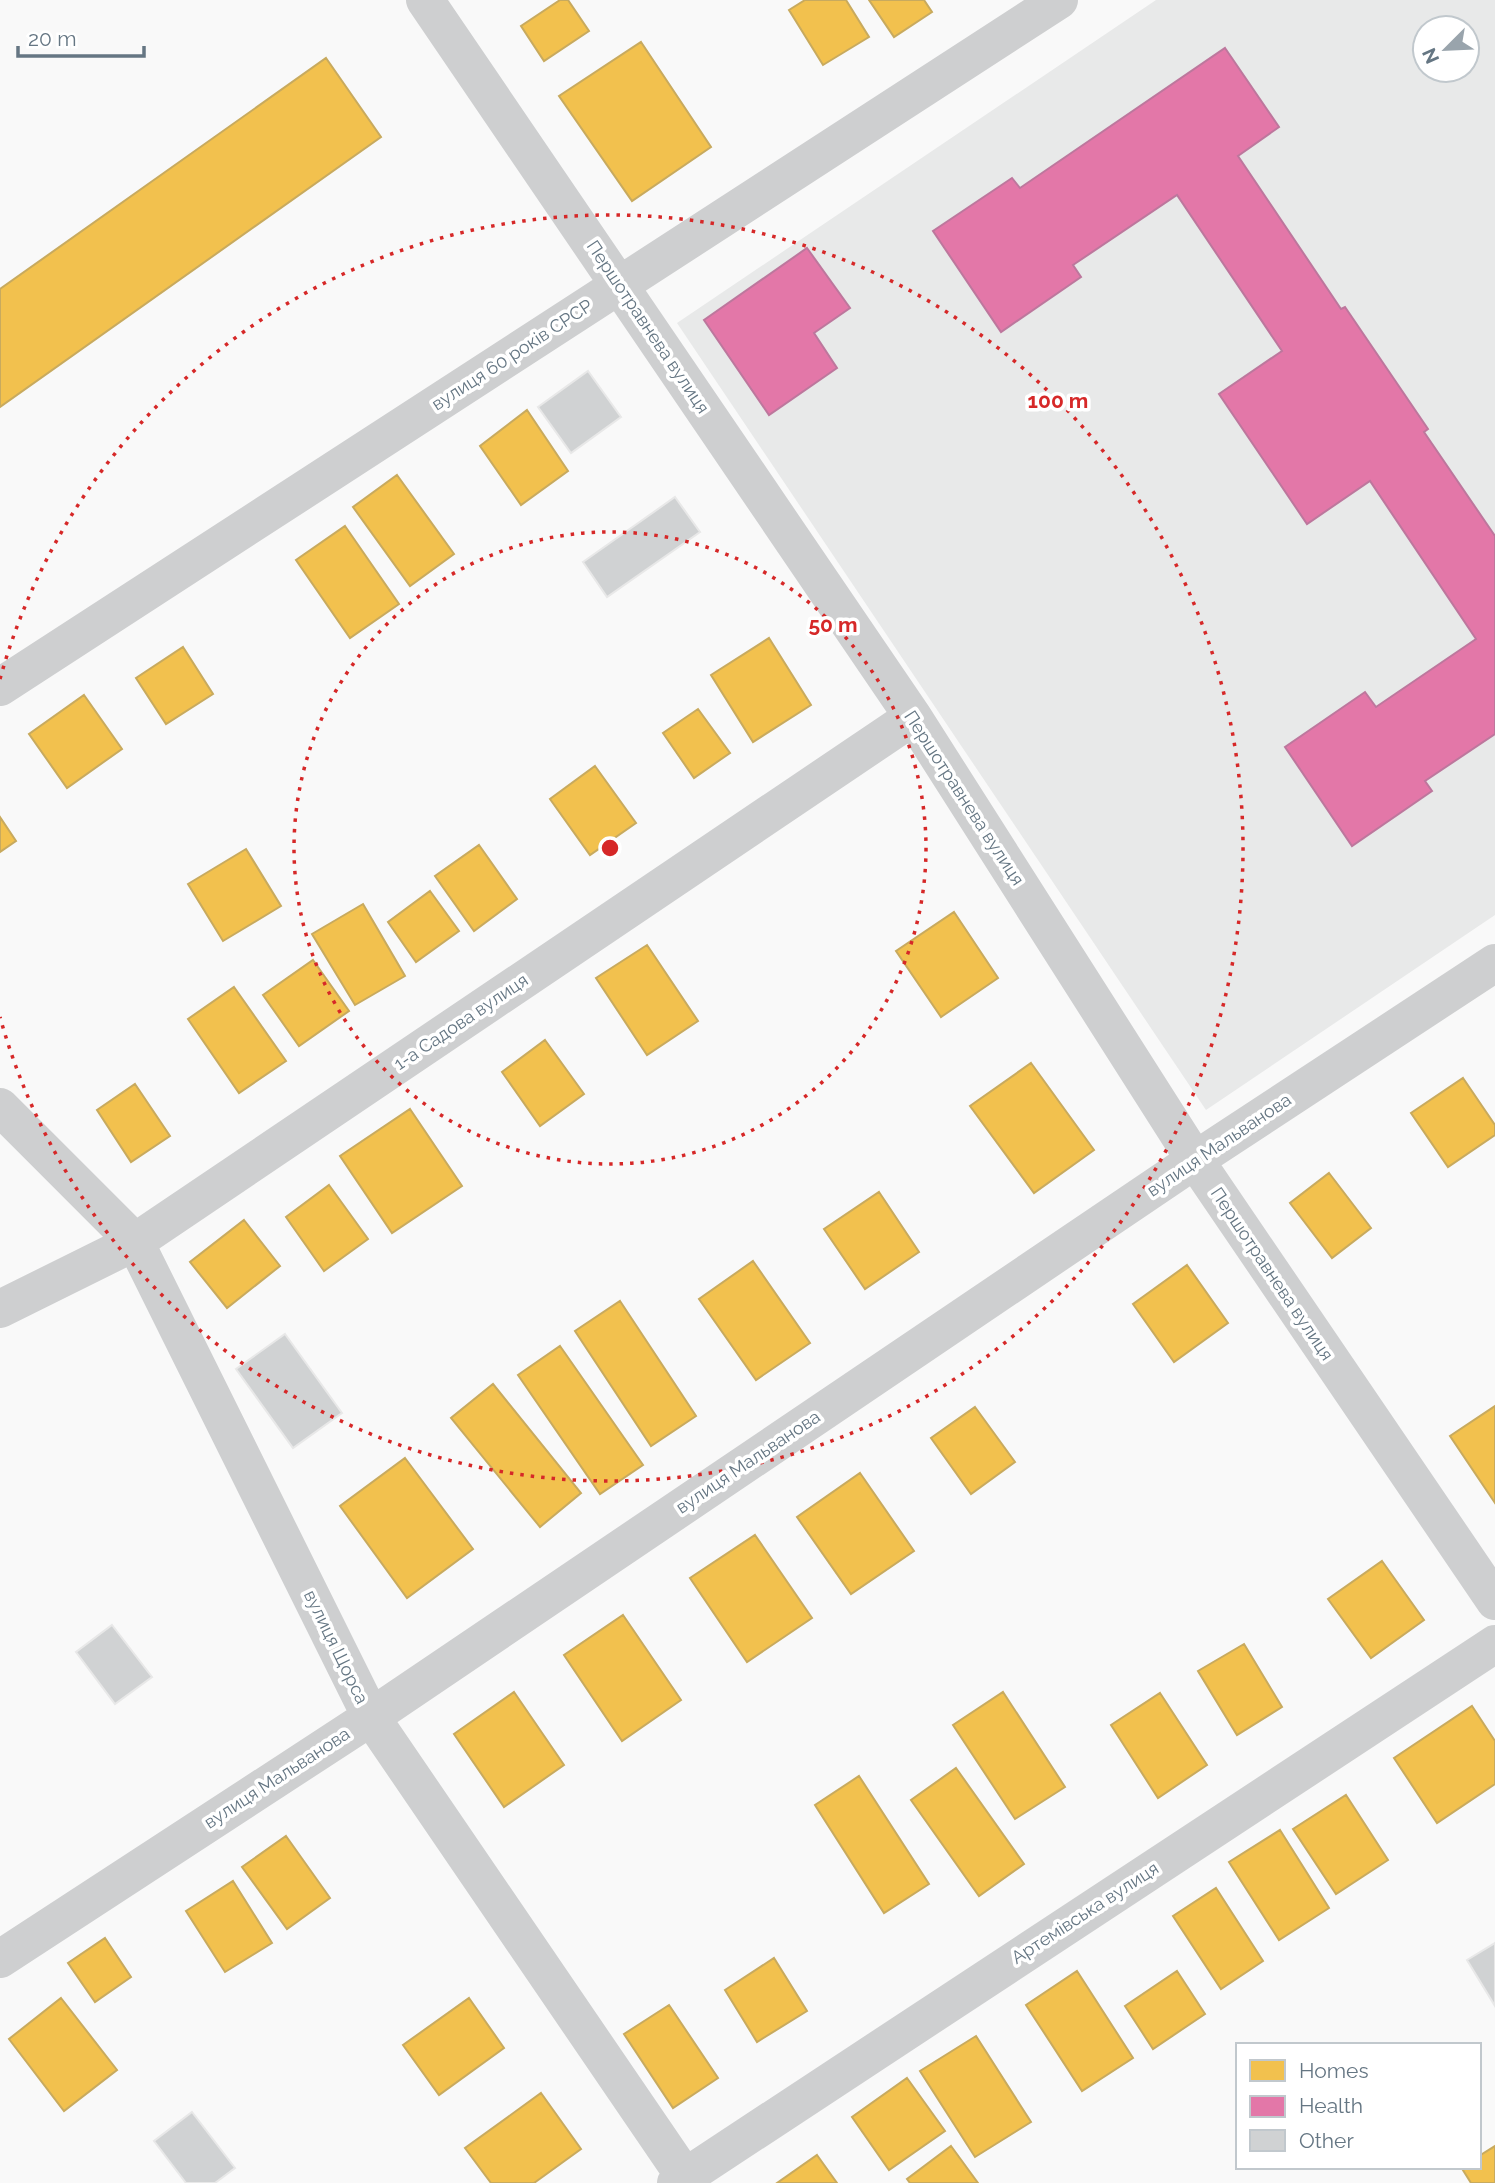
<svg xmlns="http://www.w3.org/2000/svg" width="1495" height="2183" font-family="Raleway,sans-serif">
  <rect width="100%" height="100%" fill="#f9f9f9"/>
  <path fill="#e8e9e9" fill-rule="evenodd" d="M1156 0H1495V915L1206 1110 677 323ZM1425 28H1467V70H1425Z"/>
  <path fill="#f2c14e" stroke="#c8aa5e" stroke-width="2" d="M560 0H568L589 31 544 61 521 26Z
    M805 0H846L869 37 823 65 789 10Z
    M869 0H924L932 12 894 37Z
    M641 42 711 147 632 201 559 96Z
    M326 58 381 137 0 407V289Z
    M527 410 568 471 521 505 480 446Z
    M397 475 454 554 410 586 353 507Z
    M345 526 399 604 350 638 296 560Z
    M769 638 811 705 753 742 711 675Z
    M183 647 213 694 166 724 136 678Z
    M84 695 122 749 67 788 29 734Z
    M698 709 730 753 694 778 663 733Z
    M595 766 636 823 590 855 550 799Z
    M0 817 16 841 0 852Z
    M479 845 517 899 474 931 435 876Z
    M246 849 281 906 223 941 188 884Z
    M430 891 459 931 416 962 388 922Z
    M363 904 405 976 355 1005 312 934Z
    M954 912 998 978 941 1017 896 951Z
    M647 945 698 1021 647 1055 596 978Z
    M313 960 349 1011 299 1046 263 995Z
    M234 987 286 1061 239 1093 188 1019Z
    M545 1040 584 1094 540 1126 502 1072Z
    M1031 1063 1094 1150 1034 1193 970 1106Z
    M1463 1078 1495 1125V1135L1448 1167 1411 1113Z
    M135 1084 170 1136 131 1162 97 1110Z
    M410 1109 462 1186 392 1233 340 1156Z
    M1329 1173 1371 1228 1332 1258 1290 1203Z
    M329 1185 368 1239 324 1271 286 1217Z
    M879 1192 919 1252 865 1289 824 1229Z
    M244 1220 280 1266 227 1308 190 1262Z
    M753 1261 810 1343 756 1380 699 1299Z
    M1187 1265 1228 1323 1174 1362 1133 1304Z
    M620 1301 696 1416 651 1446 575 1331Z
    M560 1346 643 1465 600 1494 518 1375Z
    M493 1384 581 1493 540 1527 451 1418Z
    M1495 1406V1503L1450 1436Z
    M975 1407 1015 1462 971 1494 931 1438Z
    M405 1458 473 1549 407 1598 340 1506Z
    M860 1473 914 1551 851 1594 797 1517Z
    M755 1535 812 1618 747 1662 690 1578Z
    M1382 1561 1424 1620 1371 1658 1328 1599Z
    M623 1615 681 1700 622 1741 564 1655Z
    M1244 1644 1282 1707 1237 1735 1198 1671Z
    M514 1692 564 1765 504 1807 454 1734Z
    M1003 1692 1065 1787 1015 1819 953 1725Z
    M1160 1693 1207 1765 1158 1798 1111 1725Z
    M1472 1706 1495 1741V1784L1437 1823 1394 1758Z
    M956 1768 1024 1864 979 1896 911 1800Z
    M859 1776 929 1884 884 1913 815 1805Z
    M1346 1795 1388 1860 1336 1894 1293 1829Z
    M1280 1830 1329 1908 1279 1940 1229 1862Z
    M286 1836 330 1898 287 1929 242 1867Z
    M233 1881 272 1943 225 1972 186 1911Z
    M1216 1888 1263 1961 1221 1989 1173 1916Z
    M105 1938 131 1977 95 2002 68 1963Z
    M774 1958 807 2011 757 2042 725 1990Z
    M1077 1971 1133 2058 1082 2091 1026 2005Z
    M1177 1971 1205 2014 1153 2049 1125 2006Z
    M61 1998 117 2070 64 2111 9 2039Z
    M469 1998 504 2048 439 2095 403 2045Z
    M669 2005 718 2078 673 2108 624 2034Z
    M976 2036 1031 2122 975 2157 920 2071Z
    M907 2078 945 2131 889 2170 852 2117Z
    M541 2093 581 2149 534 2183H491L465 2148Z
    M951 2146 978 2183H910L907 2179Z
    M1495 2146V2183H1471L1461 2167H1479V2156Z
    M817 2155 837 2183H777Z"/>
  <path fill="#e377a8" stroke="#bd779d" stroke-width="2" d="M1225 48 1279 127 1238 156 1341 309 1345 307 1428 429 1424 432 1495 536V734L1425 781 1432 791 1352 846 1285 747 1365 692 1376 707 1476 639 1370 481 1307 524 1219 394 1282 351 1177 195 1073 265 1081 277 1001 332 933 231 1012 178 1020 188Z
    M807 248 850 308 814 333 837 368 769 415 704 320Z"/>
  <path fill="#d0d2d3" stroke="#e8e8e8" stroke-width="2" d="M588 371 621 417 571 453 538 407Z
    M675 497 700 532 607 597 583 562Z
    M285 1334 342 1413 293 1448 236 1369Z
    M112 1625 152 1677 115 1704 76 1652Z
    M1495 1943V2006L1467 1960Z
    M192 2112 235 2168 215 2183H186L154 2141Z"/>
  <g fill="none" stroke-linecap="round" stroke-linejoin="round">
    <path stroke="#cecfd0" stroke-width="38" d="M425 0 913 717 1195 1160 1495 1601
      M0 687 1059 0
      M0 1107 135 1242 371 1717 689 2183
      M0 1309 135 1242 913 717
      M0 1959 371 1717 1195 1160 1495 963
      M676 2183 1495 1644"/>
  </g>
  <g fill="none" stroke="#d62828" stroke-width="3.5" stroke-dasharray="3.5 7">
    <circle cx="610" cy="848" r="316"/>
    <path d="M0 679A633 633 0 1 1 0 1017"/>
  </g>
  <g text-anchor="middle" stroke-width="7" stroke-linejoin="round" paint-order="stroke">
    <g font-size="18" fill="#657683" stroke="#fff">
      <text transform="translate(648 327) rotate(56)" y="6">Першотравнева вулиця</text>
      <text transform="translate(512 355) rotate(-33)" y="6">вулиця 60 років СРСР</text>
      <text transform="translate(964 798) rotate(57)" y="6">Першотравнева вулиця</text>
      <text transform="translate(461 1022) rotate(-34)" y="6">1-а Садова вулиця</text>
      <text transform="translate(1219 1145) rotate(-34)" y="6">вулиця Мальванова</text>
      <text transform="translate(1272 1274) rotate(56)" y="6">Першотравнева вулиця</text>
      <text transform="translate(748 1462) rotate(-34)" y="6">вулиця Мальванова</text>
      <text transform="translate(336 1647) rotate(64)" y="6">вулиця Щорса</text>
      <text transform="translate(277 1778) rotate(-33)" y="6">вулиця Мальванова</text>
      <text transform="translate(1085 1913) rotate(-33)" y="6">Артемівська вулиця</text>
    </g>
  </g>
  <circle cx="610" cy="848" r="10" fill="#d62828" stroke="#fff" stroke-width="3.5"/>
  <g font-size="21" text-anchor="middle" font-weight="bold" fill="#d62828" stroke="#fff" stroke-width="7" stroke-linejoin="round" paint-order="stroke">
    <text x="1058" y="408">100 m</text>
    <text x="833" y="632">50 m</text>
  </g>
  <rect x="1236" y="2043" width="245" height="126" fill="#ffffff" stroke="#c1c8cd" stroke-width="2"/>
  <rect x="1250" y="2060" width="35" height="21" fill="#f2c14e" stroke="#c1c8cd" stroke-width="2"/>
  <text x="1299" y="2078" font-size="21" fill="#657683">Homes</text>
  <rect x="1250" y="2096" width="35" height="21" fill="#e377a8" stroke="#c1c8cd" stroke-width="2"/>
  <text x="1299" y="2113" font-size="21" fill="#657683">Health</text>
  <rect x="1250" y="2130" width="35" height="21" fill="#d0d2d3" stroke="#c1c8cd" stroke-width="2"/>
  <text x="1299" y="2148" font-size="21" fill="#657683">Other</text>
  <g transform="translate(1446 49) rotate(246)"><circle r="33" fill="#ffffff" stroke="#c1c8cd" stroke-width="2"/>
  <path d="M0-5L12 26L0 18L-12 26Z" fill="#99a4ac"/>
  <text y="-10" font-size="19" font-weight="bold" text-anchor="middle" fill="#657683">N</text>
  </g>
  <path d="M18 46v10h126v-10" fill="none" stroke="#657683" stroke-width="3.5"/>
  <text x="28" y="46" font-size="21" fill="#657683" stroke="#ffffff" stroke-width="5" paint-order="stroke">20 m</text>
</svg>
